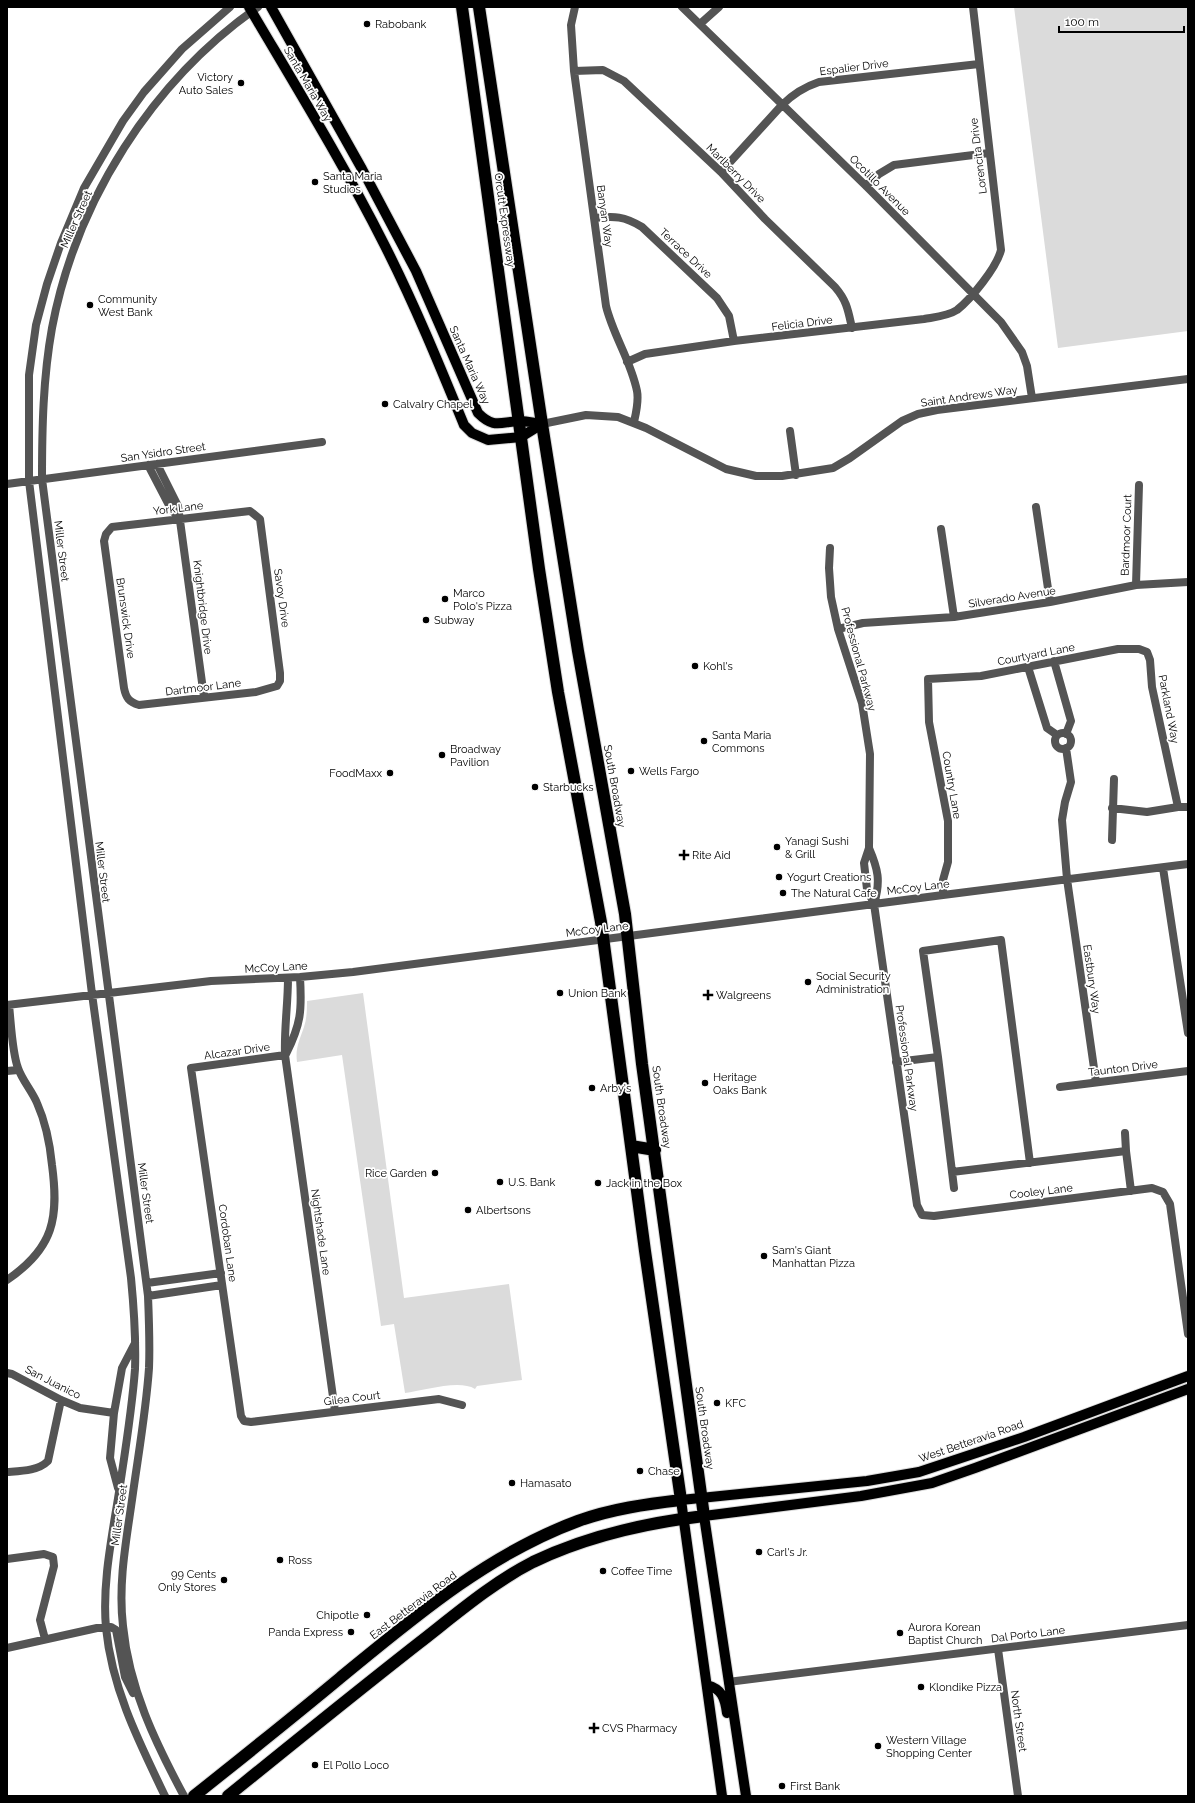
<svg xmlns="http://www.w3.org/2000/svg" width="1195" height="1803" font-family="Raleway,sans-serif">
  <rect width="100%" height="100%" fill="#fff"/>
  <path fill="#dbdbdb" d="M1014 7H1188V331L1058 348Z
    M363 993 404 1298 509 1284 522 1380 477 1386 475 1389C459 1379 423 1391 405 1393L394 1324 381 1326 342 1055 297 1062C295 1048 300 1039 304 1027 307 1018 307 1009 307 1001Z"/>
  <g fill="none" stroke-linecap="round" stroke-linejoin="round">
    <defs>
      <path id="major" d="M249 7C295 85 343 163 384 244 414 303 439 364 464 425L472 433 488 440 521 437 542 424
        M271 7 362 169 416 271 478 413C494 429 500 422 519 421 527 421 535 423 542 424
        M707 1685C722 1689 725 1698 727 1713
        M722 1796 681 1500 867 1481 919 1472 1024 1437 1188 1376
        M746 1796 704 1516 861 1496 932 1483 975 1468 1188 1389"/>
      <path id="highway" d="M631 1146 655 1150
        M194 1796C243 1757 292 1718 340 1678 413 1618 488 1554 578 1521 611 1509 647 1504 681 1500L645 1251 601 922 558 692 539 569 462 7
        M228 1796C291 1745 355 1693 419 1643 455 1615 492 1583 533 1562 587 1536 645 1523 704 1516L642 1064 625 914 578 651 542 424 479 7"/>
    </defs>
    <use href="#major" stroke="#dbdbdb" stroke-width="12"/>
    <use href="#highway" stroke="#dbdbdb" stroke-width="14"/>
    <path stroke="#545454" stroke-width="8" d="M575 7 571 25 574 71 606 306C613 335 631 361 637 391 639 401 636 413 634 422
      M682 7 866 186 1001 322 1022 352 1027 366 1032 398
      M700 24 719 7
      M574 71 603 70 624 81 721 172 765 219 835 287C847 301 848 310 852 328
      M721 172 782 105C793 94 804 87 819 82L979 64
      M866 186 879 174 894 165 989 153
      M594 218C615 216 624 216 642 227L717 298 729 316 734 341
      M627 362 645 354 734 341 924 319C935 317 948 316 957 310 971 299 997 267 1001 250L973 7
      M542 424 586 415 618 417 646 428 726 469 756 476H782L833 468 850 458 902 421 918 414 937 410 1188 379
      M790 431 796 475
      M157 464 178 506 204 697
      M148 465 171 509 180 519
      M7 484 322 442
      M1036 507 1050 602
      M250 511 260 519 280 673V681L277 686 256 692 139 705C129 702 126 698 124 688L104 541 106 534 112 527Z
      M941 529 954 617
      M830 548 829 568 831 597 838 629 862 703 870 754 869 848 864 863 867 889 874 904 917 1205 922 1215 934 1216 1152 1188 1163 1192 1170 1204 1188 1334
      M1136 585 1139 485
      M838 629 863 623 954 617 1050 602 1136 585 1188 582
      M1054 661 1071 721 1066 734
      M1028 667 1047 728 1057 735
      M1055 741a8 8 0 1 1 16 0a8 8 0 1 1-16 0Z
      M1066 748 1071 782 1065 802 1062 820 1067 879 1096 1082
      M1112 808 1147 812 1178 807
      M1112 840 1114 779
      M869 848C878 869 881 881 874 904
      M1163 868 1188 1033
      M943 895V880L948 862V821L929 722 928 679 981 676 1118 649H1139L1147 652 1150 660 1152 687 1178 807H1188
      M288 978C288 1004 284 1029 285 1055L335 1411
      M7 1005 211 981 300 977 353 972 943 895 1188 864
      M286 1054C301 1024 302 1011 300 977
      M285 1055 191 1068 241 1416 244 1421 251 1422 439 1399 462 1405
      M938 1057 923 951 1001 940 1030 1163
      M896 1062 938 1057 954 1188
      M7 1071 18 1070
      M1060 1087 1188 1071
      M1125 1133 1126 1151
      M952 1172 1126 1151 1131 1191
      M7 1280C54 1248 59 1218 52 1165 50 1144 45 1121 37 1103 32 1091 22 1080 18 1068 12 1052 11 1023 9 1005
      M147 1283 221 1273
      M148 1296 222 1285
      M7 1373 12 1374 61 1400 80 1408 114 1413
      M7 1472C21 1471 38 1471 48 1461L61 1400
      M118 1488 110 1458 114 1413 122 1368 135 1343
      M7 1559 44 1554 53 1557 54 1566 40 1620 45 1639
      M7 1648 97 1628 111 1627 116 1630 125 1677 133 1693
      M998 1649 1018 1796
      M728 1682 1188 1625
      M165 1796C139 1742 112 1689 106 1628 102 1583 112 1537 119 1492 125 1452 132 1410 135 1369 136 1339 134 1309 131 1278L92 994 29 481V375L36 325 47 284 61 243 84 188 123 121 144 92 182 49 230 7
      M184 1796C155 1742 129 1688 123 1626 118 1584 126 1542 132 1500 138 1456 146 1412 149 1368 150 1344 149 1320 148 1296L42 479C42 429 43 378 52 328 76 201 152 81 258 7"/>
    <use href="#major" stroke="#000" stroke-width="10"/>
    <use href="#highway" stroke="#000" stroke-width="12"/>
  </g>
  <g fill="#000" stroke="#fff" stroke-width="1.5">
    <circle cx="367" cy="24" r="4"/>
    <circle cx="241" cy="83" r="4"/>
    <circle cx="315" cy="182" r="4"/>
    <circle cx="90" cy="305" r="4"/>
    <circle cx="385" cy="404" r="4"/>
    <circle cx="445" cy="599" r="4"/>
    <circle cx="426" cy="620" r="4"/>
    <circle cx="695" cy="666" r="4"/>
    <circle cx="704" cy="741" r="4"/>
    <circle cx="442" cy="755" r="4"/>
    <circle cx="631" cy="771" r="4"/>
    <circle cx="390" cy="773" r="4"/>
    <circle cx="535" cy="787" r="4"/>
    <circle cx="777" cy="847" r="4"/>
    <path d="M682 849h4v4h4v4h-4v4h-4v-4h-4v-4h4z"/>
    <circle cx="779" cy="877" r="4"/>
    <circle cx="783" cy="893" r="4"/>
    <circle cx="808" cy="982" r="4"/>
    <circle cx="560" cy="993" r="4"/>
    <path d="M706 989h4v4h4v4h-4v4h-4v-4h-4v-4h4z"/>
    <circle cx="705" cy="1083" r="4"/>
    <circle cx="592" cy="1088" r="4"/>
    <circle cx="435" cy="1173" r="4"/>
    <circle cx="500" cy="1182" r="4"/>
    <circle cx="598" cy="1183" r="4"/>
    <circle cx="468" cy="1210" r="4"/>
    <circle cx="764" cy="1256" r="4"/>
    <circle cx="717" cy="1403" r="4"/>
    <circle cx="640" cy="1471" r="4"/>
    <circle cx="512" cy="1483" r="4"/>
    <circle cx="759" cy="1552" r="4"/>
    <circle cx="280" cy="1560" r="4"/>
    <circle cx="603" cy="1571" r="4"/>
    <circle cx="224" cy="1580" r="4"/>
    <circle cx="367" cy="1615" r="4"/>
    <circle cx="351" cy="1632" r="4"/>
    <circle cx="900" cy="1633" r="4"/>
    <circle cx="921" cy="1687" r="4"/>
    <path d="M592 1722h4v4h4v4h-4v4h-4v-4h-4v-4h4z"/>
    <circle cx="878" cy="1746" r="4"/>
    <circle cx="315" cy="1765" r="4"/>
    <circle cx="782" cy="1786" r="4"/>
  </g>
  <g text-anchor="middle" stroke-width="3.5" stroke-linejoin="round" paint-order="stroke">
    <g font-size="11" fill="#000" stroke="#fff" text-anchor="start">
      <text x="375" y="28">Rabobank</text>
      <text x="233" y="81" text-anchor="end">Victory<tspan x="233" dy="13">Auto Sales</tspan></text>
      <text x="323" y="180">Santa Maria<tspan x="323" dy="13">Studios</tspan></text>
      <text x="98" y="303">Community<tspan x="98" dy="13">West Bank</tspan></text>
      <text x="393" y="408">Calvalry Chapel</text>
      <text x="453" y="597">Marco<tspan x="453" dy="13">Polo's Pizza</tspan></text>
      <text x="434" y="624">Subway</text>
      <text x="703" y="670">Kohl's</text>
      <text x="712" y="739">Santa Maria<tspan x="712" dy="13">Commons</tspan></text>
      <text x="450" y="753">Broadway<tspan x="450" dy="13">Pavilion</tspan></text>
      <text x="639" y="775">Wells Fargo</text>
      <text x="382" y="777" text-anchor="end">FoodMaxx</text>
      <text x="543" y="791">Starbucks</text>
      <text x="785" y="845">Yanagi Sushi<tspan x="785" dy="13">&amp; Grill</tspan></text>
      <text x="692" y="859">Rite Aid</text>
      <text x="787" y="881">Yogurt Creations</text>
      <text x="791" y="897">The Natural Cafe</text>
      <text x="816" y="980">Social Security<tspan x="816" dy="13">Administration</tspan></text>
      <text x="568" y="997">Union Bank</text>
      <text x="716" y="999">Walgreens</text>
      <text x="713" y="1081">Heritage<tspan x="713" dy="13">Oaks Bank</tspan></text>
      <text x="600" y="1092">Arby's</text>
      <text x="427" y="1177" text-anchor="end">Rice Garden</text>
      <text x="508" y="1186">U.S. Bank</text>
      <text x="606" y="1187">Jack in the Box</text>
      <text x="476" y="1214">Albertsons</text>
      <text x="772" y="1254">Sam's Giant<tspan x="772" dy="13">Manhattan Pizza</tspan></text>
      <text x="725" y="1407">KFC</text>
      <text x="648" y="1475">Chase</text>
      <text x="520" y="1487">Hamasato</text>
      <text x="767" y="1556">Carl's Jr.</text>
      <text x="288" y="1564">Ross</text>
      <text x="611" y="1575">Coffee Time</text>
      <text x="216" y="1578" text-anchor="end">99 Cents<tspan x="216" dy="13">Only Stores</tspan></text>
      <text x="359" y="1619" text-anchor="end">Chipotle</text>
      <text x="908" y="1631">Aurora Korean<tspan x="908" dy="13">Baptist Church</tspan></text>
      <text x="343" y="1636" text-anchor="end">Panda Express</text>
      <text x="929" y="1691">Klondike Pizza</text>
      <text x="602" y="1732">CVS Pharmacy</text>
      <text x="886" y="1744">Western Village<tspan x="886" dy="13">Shopping Center</tspan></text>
      <text x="323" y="1769">El Pollo Loco</text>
      <text x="790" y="1790">First Bank</text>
    </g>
    <g font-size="11" fill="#000" stroke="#fff">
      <text transform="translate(854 67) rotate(-7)" y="4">Espalier Drive</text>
      <text transform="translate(308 84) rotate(60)" y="4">Santa Maria Way</text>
      <text transform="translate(978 156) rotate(-97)" y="4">Lorencita Drive</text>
      <text transform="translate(736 173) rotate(45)" y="4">Marlberry Drive</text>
      <text transform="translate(880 185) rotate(45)" y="4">Ocotillo Avenue</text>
      <text transform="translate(605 216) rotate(82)" y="4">Banyan Way</text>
      <text transform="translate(76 219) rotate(-66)" y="4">Miller Street</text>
      <text transform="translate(505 220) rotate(82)" y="4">Orcutt Expressway</text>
      <text transform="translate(686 253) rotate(43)" y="4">Terrace Drive</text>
      <text transform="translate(802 323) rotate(-7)" y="4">Felicia Drive</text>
      <text transform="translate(470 365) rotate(66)" y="4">Santa Maria Way</text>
      <text transform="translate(969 396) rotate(-8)" y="4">Saint Andrews Way</text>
      <text transform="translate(163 452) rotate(-8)" y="4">San Ysidro Street</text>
      <text transform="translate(178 508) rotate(-7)" y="4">York Lane</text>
      <text transform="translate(1126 535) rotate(-88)" y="4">Bardmoor Court</text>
      <text transform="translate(62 551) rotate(83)" y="4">Miller Street</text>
      <text transform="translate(1012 597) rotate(-9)" y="4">Silverado Avenue</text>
      <text transform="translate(282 598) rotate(82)" y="4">Savoy Drive</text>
      <text transform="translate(203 607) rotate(83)" y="4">Knightbridge Drive</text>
      <text transform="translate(126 618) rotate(82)" y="4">Brunswick Drive</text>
      <text transform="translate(1036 654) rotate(-11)" y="4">Courtyard Lane</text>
      <text transform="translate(859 659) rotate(75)" y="4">Professional Parkway</text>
      <text transform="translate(203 687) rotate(-7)" y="4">Dartmoor Lane</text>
      <text transform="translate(1169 709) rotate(79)" y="4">Parkland Way</text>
      <text transform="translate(952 785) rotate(80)" y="4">Country Lane</text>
      <text transform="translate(615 786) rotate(80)" y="4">South Broadway</text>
      <text transform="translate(103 872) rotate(83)" y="4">Miller Street</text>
      <text transform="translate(918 887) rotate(-7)" y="4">McCoy Lane</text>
      <text transform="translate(597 929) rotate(-7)" y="4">McCoy Lane</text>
      <text transform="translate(276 967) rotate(-3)" y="4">McCoy Lane</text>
      <text transform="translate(1092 979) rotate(82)" y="4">Eastbury Way</text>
      <text transform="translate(237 1051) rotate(-8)" y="4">Alcazar Drive</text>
      <text transform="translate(907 1058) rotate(82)" y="4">Professional Parkway</text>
      <text transform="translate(1123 1068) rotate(-7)" y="4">Taunton Drive</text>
      <text transform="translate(662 1107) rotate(82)" y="4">South Broadway</text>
      <text transform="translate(1041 1191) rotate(-7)" y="4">Cooley Lane</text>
      <text transform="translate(146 1193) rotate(82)" y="4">Miller Street</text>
      <text transform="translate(321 1232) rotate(82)" y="4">Nightshade Lane</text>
      <text transform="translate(228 1243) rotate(82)" y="4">Cordoban Lane</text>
      <text transform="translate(53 1382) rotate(27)" y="4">San Juanico</text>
      <text transform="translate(352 1398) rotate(-7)" y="4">Gilea Court</text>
      <text transform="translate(705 1428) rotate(82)" y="4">South Broadway</text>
      <text transform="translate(971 1441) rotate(-19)" y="4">West Betteravia Road</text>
      <text transform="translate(119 1515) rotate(-82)" y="4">Miller Street</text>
      <text transform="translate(413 1605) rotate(-37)" y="4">East Betteravia Road</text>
      <text transform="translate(1028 1634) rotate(-7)" y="4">Dal Porto Lane</text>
      <text transform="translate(1019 1721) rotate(82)" y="4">North Street</text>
    </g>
  </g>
  <rect width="1195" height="1803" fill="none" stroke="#000000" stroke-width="16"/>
  <path d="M1059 26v6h125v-6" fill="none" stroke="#000000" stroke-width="2"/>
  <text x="1065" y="26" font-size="12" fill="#000000" stroke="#ffffff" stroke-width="3" paint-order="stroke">100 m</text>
</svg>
